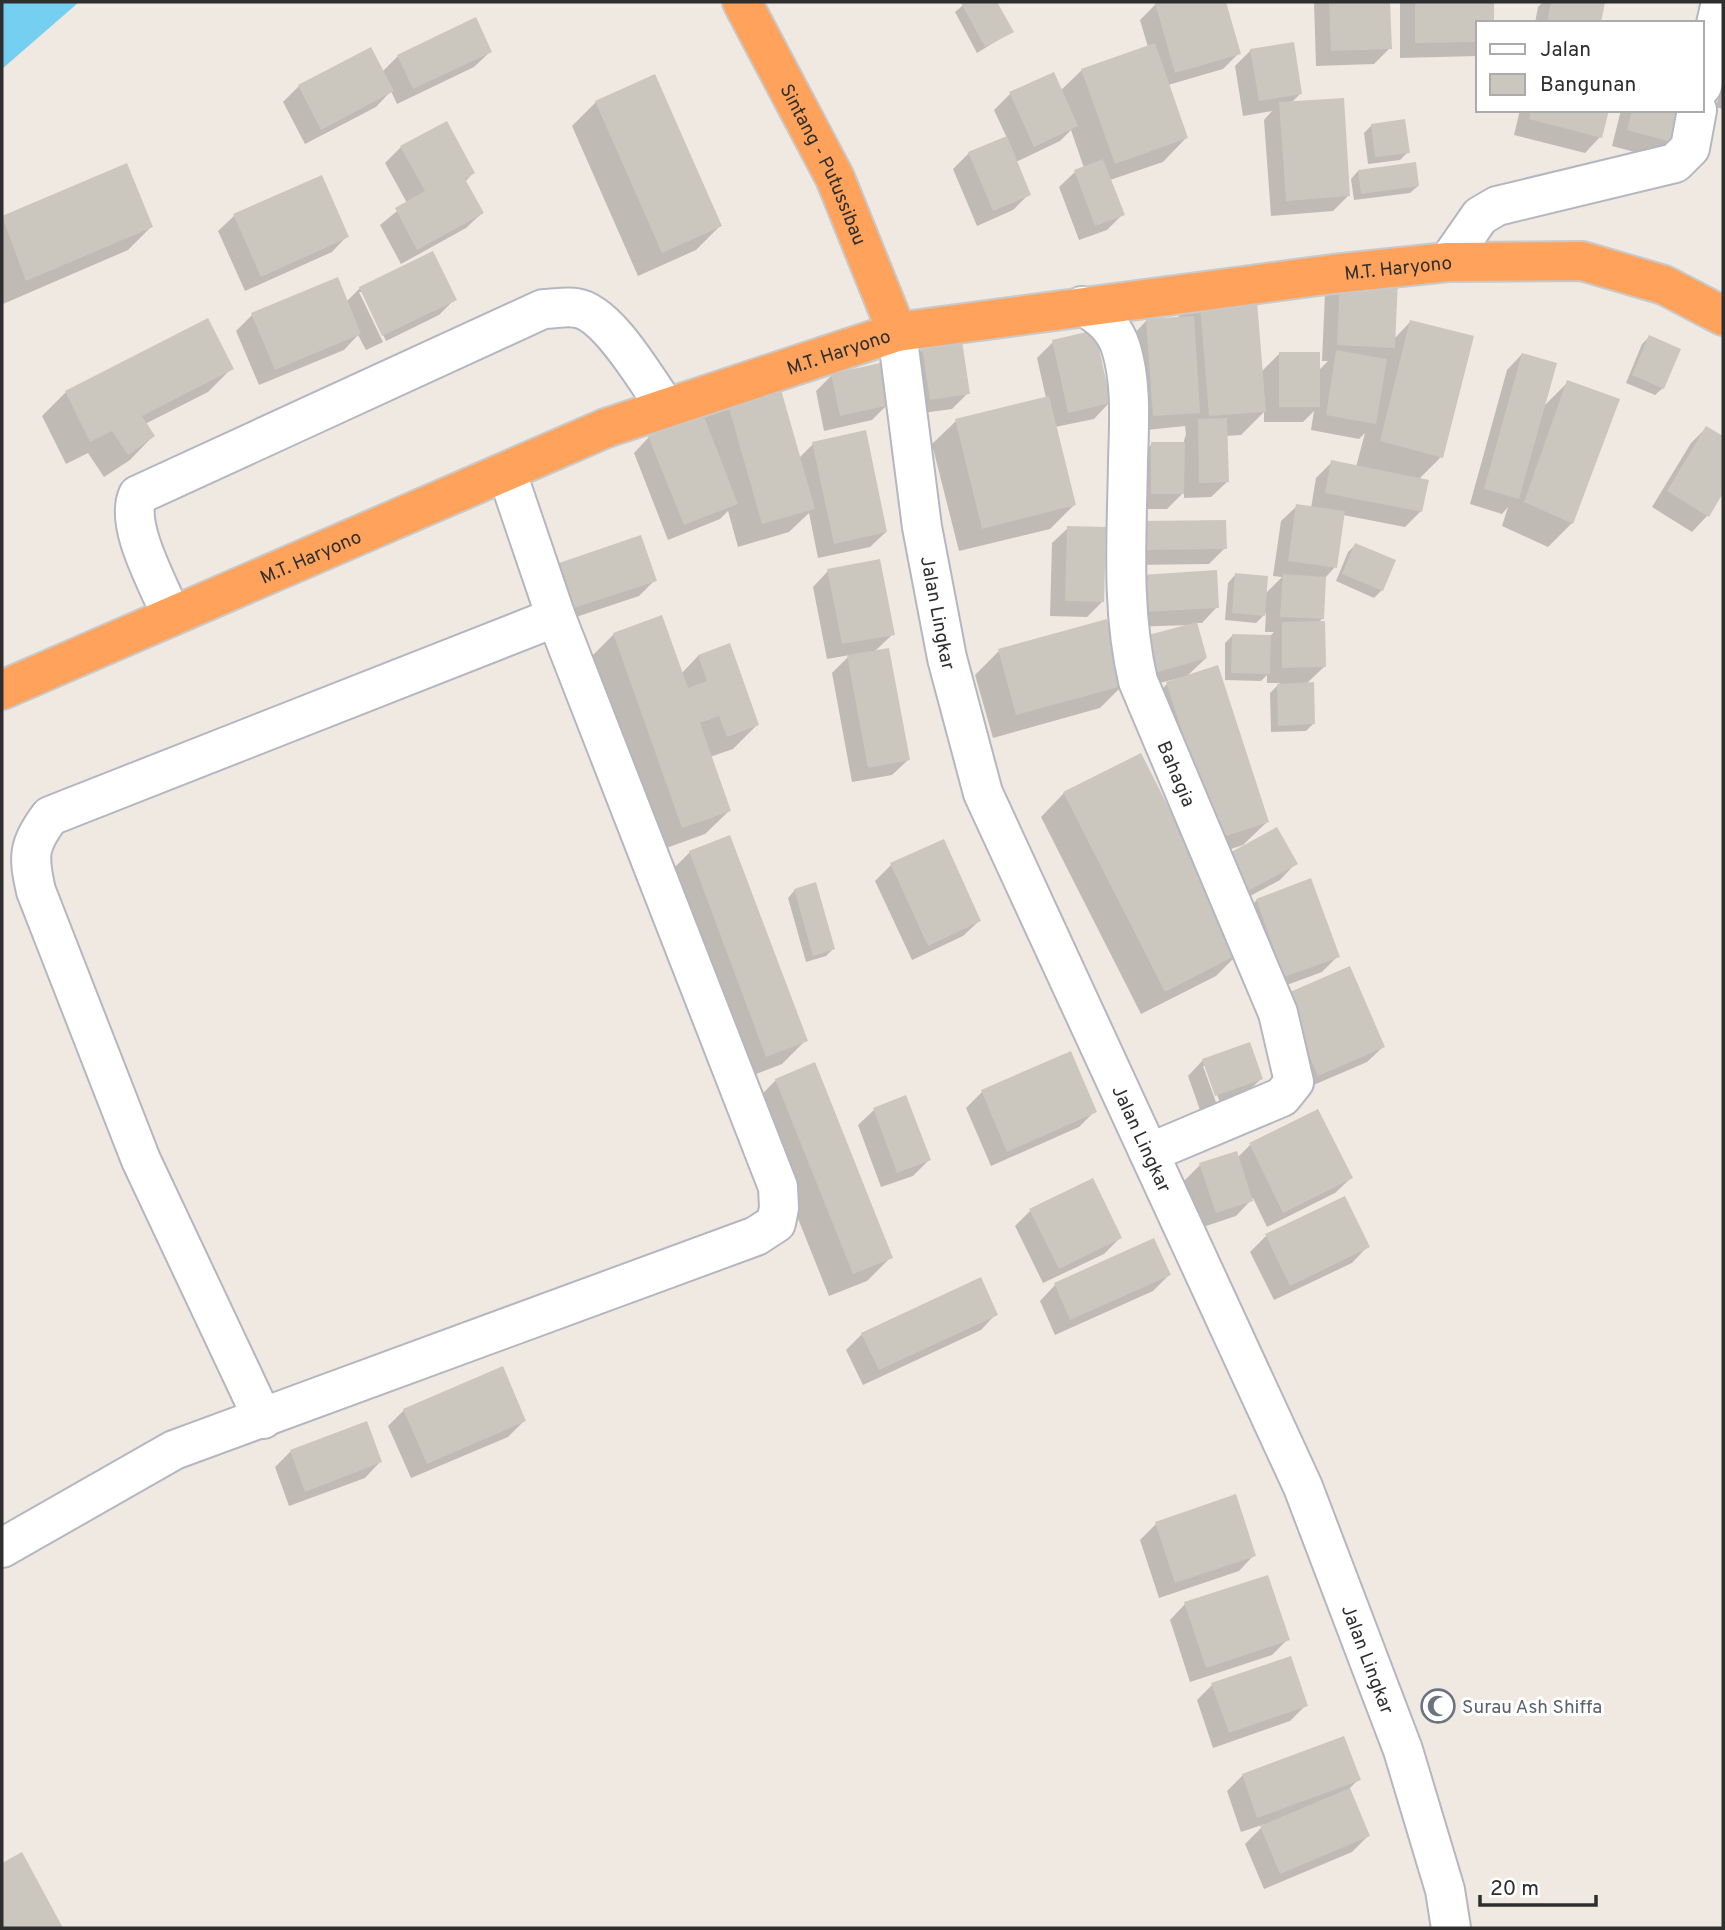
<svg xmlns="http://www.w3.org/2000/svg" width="1725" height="1930" font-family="Overpass,sans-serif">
  <rect width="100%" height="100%" fill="#efe9e1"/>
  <path fill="#75cff0" d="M2 2H79L2 69Z"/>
  <path fill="#0003" d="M967 2H995L1011 32 977 53 955 12Z
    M1165 2H1224L1239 53 1223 69 1168 85 1186 138 1163 162 1110 180 1123 214 1107 230 1079 240 1059 187 1075 172 1084 168 1071 130 1060 141 1016 162 1029 194 1013 210 977 226 953 169 969 153 1007 138 994 110 1010 94 1053 74 1060 91 1082 70 1148 47 1140 20 1156 4Z
    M1314 2H1388L1390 48 1374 64 1316 66Z
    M1400 2H1492V23H1478V56L1400 58Z
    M1543 2H1604L1600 23H1535L1538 7Z
    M1251 50 1300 94 1291 103 1349 195 1333 211 1271 216 1264 120 1272 111 1243 116 1235 66Z
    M490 52 474 67 397 104 391 91 376 107 305 144 283 102 299 86 382 72 398 56Z
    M1723 81V109L1716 107Z
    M596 102 720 226 696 250 638 276 572 126Z
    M1520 110H1607L1600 137 1585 153 1514 135Z
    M1621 110H1685L1661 159 1612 146Z
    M1372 125 1408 152 1400 160 1368 164 1364 133Z
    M401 147 473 173 465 182 482 213 466 228 401 264 380 225 407 203 385 163Z
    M126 165 151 227 128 250 3 304 2 218Z
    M1358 171 1418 186 1410 193 1354 200 1351 179Z
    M234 216 347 236 332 252 245 291 218 231Z
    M1341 277 1394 339 1410 322 1441 457 1418 480 1421 511 1405 527 1343 515 1335 567 1325 578 1322 619 1318 623 1324 667 1306 684 1314 723 1306 731 1271 732 1270 693 1280 683H1267V675L1261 681 1225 680V643L1233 635 1270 636 1274 632H1265L1266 613 1256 623 1225 620 1228 583 1235 575 1265 594 1282 577 1273 576 1281 521 1297 506 1311 508 1316 478 1332 462 1356 467 1365 433 1359 439 1311 430 1314 411 1303 422H1264V412L1241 435 1226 436 1227 482 1211 497 1184 498V492L1167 509H1136V460L1152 444H1183L1186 434 1185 426 1137 431 1131 337 1146 321 1176 319 1200 295 1261 372 1280 353 1318 371 1328 361H1322L1325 293Z
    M360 288 455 299 439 315 386 341 363 292H359L383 342 366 350 358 335 344 350 259 385 236 331 252 315 346 302Z
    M1649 337 1663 388 1655 395 1626 383 1642 344Z
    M1053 342 1109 403 1094 419 1055 427 1074 505 1050 529 959 551 932 444 956 421 1046 398 1037 358Z
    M923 349 968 393 952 409 915 414 907 365Z
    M1522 354 1543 407 1568 382 1572 523 1548 547 1502 526 1508 507 1502 514 1470 504 1507 370Z
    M231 369 208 392 145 424 153 436 130 460 104 477 88 453 66 464 42 416 66 392Z
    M831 376 888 404 872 420 824 431 816 391Z
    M726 396 799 458 813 444 886 532 870 547 818 558 809 513 789 532 738 547 728 511 720 519 668 540 634 453 649 437 703 419Z
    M1706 428 1723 438V489L1707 516 1692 532 1652 507 1691 443Z
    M1068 528 1103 601 1087 617 1050 616 1052 543Z
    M1129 539 1225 548 1209 564 1130 565Z
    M1355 545 1382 590 1374 598 1336 581 1348 552Z
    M560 564 655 580 639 596 558 623 544 580Z
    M828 571 893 634 874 652 908 760 892 775 852 782 832 673 850 655 827 659 813 587Z
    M1126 592 1217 607 1202 623H1196L1206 658 1187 676 1136 689 1191 625 1128 627Z
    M614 634 681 674 698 656 729 645 757 725 733 749 710 757 729 811 705 834 658 851 590 658Z
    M999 651 1124 684 1100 708 993 738 975 675Z
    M1167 684 1267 822 1243 845 1194 861 1240 952 1216 976 1141 1014 1041 817 1064 793 1186 846 1144 708Z
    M943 841 979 921 963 936 912 960 875 881 891 865Z
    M690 852 806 1040 782 1064 743 1079 666 876Z
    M1295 864 1280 880 1228 908 1210 873Z
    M795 890 833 949 826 956 806 962 788 898Z
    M1257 900 1338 956 1322 972 1268 992 1241 916Z
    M1268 1012 1383 1047 1367 1062 1302 1090Z
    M1070 1053 1095 1111 1079 1127 991 1166 966 1108 982 1092Z
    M1203 1060 1261 1079 1245 1094 1220 1103 1207 1066H1203L1217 1105 1200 1110 1188 1076Z
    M776 1080 891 1257 867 1281 829 1296 752 1104Z
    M874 1110 929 1160 913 1176 881 1187 858 1125Z
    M1250 1145 1351 1178 1335 1193 1267 1227 1253 1198 1236 1216 1200 1228 1184 1181 1200 1165 1237 1158Z
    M1031 1210 1120 1238 1104 1254 1043 1283 1015 1226Z
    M1266 1236 1367 1247 1352 1263 1274 1300 1250 1252Z
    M1169 1275 1153 1291 1055 1335 1040 1301 1055 1285Z
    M996 1314 981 1330 863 1385 846 1350 862 1334Z
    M404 1410 524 1421 508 1437 411 1478 388 1426Z
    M366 1423 380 1462 365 1478 289 1506 275 1467 290 1452Z
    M1235 1497 1254 1555 1239 1571 1159 1598 1140 1540 1156 1524Z
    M1185 1604 1288 1639 1272 1655 1190 1682 1170 1620Z
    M1212 1685 1306 1705 1290 1721 1213 1748 1197 1700Z
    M1243 1775 1359 1779 1348 1790 1368 1836 1352 1852 1264 1889 1245 1844 1265 1824 1241 1832 1227 1791Z
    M22 1854 61 1928H2V1865Z"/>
  <path fill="#cbc7bf" d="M964 2H997L1014 32 985 47 961 3Z
    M1226 2 1241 54 1175 73 1155 3Z
    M1329 2H1390L1392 49 1331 51Z
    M1415 2H1494V23H1478V42L1415 43Z
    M1551 2H1605L1601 23H1547Z
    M476 17 492 52 413 89 397 55Z
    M1294 42 1302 94 1259 101 1250 49Z
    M1155 43 1188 138 1115 164 1081 69Z
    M371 47 394 91 321 130 298 85Z
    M1054 72 1078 126 1034 147 1009 92Z
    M655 74 722 226 662 253 595 101Z
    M1344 98 1350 196 1286 201 1279 102Z
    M1531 110H1609L1602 138 1529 119Z
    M1632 110H1687L1679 144 1627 130Z
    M1405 119 1410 153 1375 157 1371 124Z
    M447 121 475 173 465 179 484 213 417 250 395 208 425 191 400 146Z
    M1007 136 1031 195 993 211 968 152Z
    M1103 159 1125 215 1095 226 1074 170Z
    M1416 162 1419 186 1361 194 1358 170Z
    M127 163 153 227 26 281 2 216Z
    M322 175 349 237 261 277 233 214Z
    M433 251 457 300 382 336 359 287Z
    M1340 275 1398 278 1395 348 1337 345Z
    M338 277 361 334 275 370 251 313Z
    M1256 289 1266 412 1209 416 1199 293Z
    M1194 316 1200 413 1153 416 1146 319Z
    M208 318 234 369 142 416 155 436 128 455 112 431 90 442 65 391Z
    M1410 320 1474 336 1443 458 1380 441Z
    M1095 330 1111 403 1068 413 1052 340Z
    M1649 335 1681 349 1664 389 1632 375Z
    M962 341 970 394 930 400 922 347Z
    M1336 350 1387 359 1376 424 1326 415Z
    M1279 352H1320V407H1279Z
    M1522 353 1557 363 1519 499 1484 489Z
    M880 363 890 405 840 416 831 374Z
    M778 379 815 509 762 524 725 394Z
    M1567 380 1620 399 1573 524 1524 502Z
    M1049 396 1076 505 982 529 955 419Z
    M703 414 738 504 684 525 648 436Z
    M1227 418 1229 482 1199 483 1198 419Z
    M1706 426 1723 436V493L1709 517 1667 491Z
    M866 430 887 532 834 544 812 442Z
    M1151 442H1185L1184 494H1151Z
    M1331 460 1429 480 1422 512 1325 493Z
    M1296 504 1345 511 1337 568 1288 561Z
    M1226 520 1227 549 1145 550 1144 521Z
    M1067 526 1106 527 1104 602 1065 601Z
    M641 535 657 581 574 608 559 563Z
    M1355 543 1396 560 1383 591 1342 574Z
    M880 559 895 635 842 644 827 569Z
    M1217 570 1219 608 1143 612 1141 575Z
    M1235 573 1268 576 1265 616 1232 613Z
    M1283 574 1326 577 1324 619 1280 617Z
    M662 615 688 688 707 681 698 655 730 643 759 725 727 737 719 716 700 723 731 811 682 828 613 633Z
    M1107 619 1126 685 1016 715 998 649Z
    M1325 621 1326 667 1282 668V622Z
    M1197 622 1207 658 1151 674 1141 637Z
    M1232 634 1271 635 1270 674 1231 673Z
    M889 648 910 760 868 768 847 655Z
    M1218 665 1269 822 1217 839 1166 682Z
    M1314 682 1315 724 1278 726 1277 684Z
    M1141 753 1242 952 1165 992 1063 792Z
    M1277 827 1298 864 1244 893 1224 856Z
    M730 835 808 1041 766 1057 689 851Z
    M944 839 981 921 928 946 890 863Z
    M1311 878 1340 957 1284 977 1256 899Z
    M816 882 835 949 813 956 794 889Z
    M1350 966 1385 1047 1318 1076 1283 995Z
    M1250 1042 1263 1079 1215 1096 1202 1059Z
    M1071 1051 1097 1112 1007 1152 981 1090Z
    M815 1062 893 1258 853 1274 775 1079Z
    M906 1095 931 1160 897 1173 873 1108Z
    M1318 1109 1353 1178 1283 1213 1249 1143Z
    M1237 1151 1253 1201 1216 1213 1199 1163Z
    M1093 1178 1122 1238 1059 1269 1029 1209Z
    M1345 1196 1370 1247 1290 1286 1265 1234Z
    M1154 1238 1171 1275 1070 1320 1054 1283Z
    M981 1277 998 1315 879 1370 861 1333Z
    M503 1366 526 1421 427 1464 403 1409Z
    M367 1421 382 1462 305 1492 290 1450Z
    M1236 1494 1256 1556 1175 1583 1155 1522Z
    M1268 1575 1290 1640 1206 1668 1184 1602Z
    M1291 1656 1308 1706 1229 1733 1211 1683Z
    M1344 1736 1361 1780 1257 1818 1242 1774Z
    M1350 1788 1370 1836 1280 1874 1260 1826Z
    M22 1852 63 1928H2V1863Z"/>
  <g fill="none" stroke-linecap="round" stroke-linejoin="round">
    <defs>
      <g id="minor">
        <path d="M1702 86 1721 2"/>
        <path d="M1448 262 1480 216 1497 206 1675 163 1690 148 1697 110"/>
        <path id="s1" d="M1082 306C1100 315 1115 328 1121 348 1132 383 1129 425 1128 461 1127 535 1121 608 1138 681L1278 1013 1294 1082 1282 1097 1149 1153"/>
        <path id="s2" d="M897 332 922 527 947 658 983 793 1303 1487 1403 1750 1445 1890 1451 1928"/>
        <path d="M171 615C159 585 124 525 138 495L543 309C554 309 566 306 576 308 608 312 646 380 665 406"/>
        <path d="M263 1419 141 1160 36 891C28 856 28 845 50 816L556 617"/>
        <path d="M2 1548 174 1450 756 1236 776 1223 779 1208 778 1187 556 617 507 473"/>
      </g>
      <g id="highway">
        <path id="s3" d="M742 2 835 178 897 332"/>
        <path id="s4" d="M2 690 606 428 897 332 1333 274 1448 262 1582 261 1664 285 1723 316"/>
      </g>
    </defs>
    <use href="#minor" stroke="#b4b7c1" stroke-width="42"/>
    <use href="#highway" stroke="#c9c9c9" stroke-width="42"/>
    <use href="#minor" stroke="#fff" stroke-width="38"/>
    <use href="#highway" stroke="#ffa35c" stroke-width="38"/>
  </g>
  <defs>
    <symbol id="mosque-ring" viewBox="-11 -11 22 22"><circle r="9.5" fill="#fff" stroke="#6b7280" stroke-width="1.5"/><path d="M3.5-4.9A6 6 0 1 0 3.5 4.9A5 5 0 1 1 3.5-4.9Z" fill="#6b7280"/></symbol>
  </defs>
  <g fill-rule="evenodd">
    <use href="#mosque-ring" x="1419" y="1687" width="38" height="38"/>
  </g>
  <g text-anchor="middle" stroke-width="6" stroke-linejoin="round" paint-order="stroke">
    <g font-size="19" fill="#2e2e2e" stroke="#fff">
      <text dy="7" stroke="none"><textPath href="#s3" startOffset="182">Sintang - Putussibau</textPath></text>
      <text dy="7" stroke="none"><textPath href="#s4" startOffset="1470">M.T. Haryono</textPath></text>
      <text dy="7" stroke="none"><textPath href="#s4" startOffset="903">M.T. Haryono</textPath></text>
      <text dy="7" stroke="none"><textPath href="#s4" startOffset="336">M.T. Haryono</textPath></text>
      <text dy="7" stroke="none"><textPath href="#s2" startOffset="284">Jalan Lingkar</textPath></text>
      <text dy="7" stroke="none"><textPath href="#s1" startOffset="494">Bahagia</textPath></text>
      <text dy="7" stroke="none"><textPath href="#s2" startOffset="850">Jalan Lingkar</textPath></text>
      <text dy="7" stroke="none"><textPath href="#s2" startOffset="1418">Jalan Lingkar</textPath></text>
    </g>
    <g font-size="19" fill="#5b616d" stroke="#fff" text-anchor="start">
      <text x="1462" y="1713">Surau Ash Shiffa</text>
    </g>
  </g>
  <rect width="1725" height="1930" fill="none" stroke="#2e2e2e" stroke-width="7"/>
  <rect x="1476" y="21" width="228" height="91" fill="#ffffff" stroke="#ababab" stroke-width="2"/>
  <rect x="1490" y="44" width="35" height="10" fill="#ffffff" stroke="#ababab" stroke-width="2"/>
  <text x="1540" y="56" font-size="21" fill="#2e2e2e">Jalan</text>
  <rect x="1490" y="74" width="35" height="21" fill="#cbc7bf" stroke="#ababab" stroke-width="2"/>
  <text x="1540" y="91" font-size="21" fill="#2e2e2e">Bangunan</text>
  <path d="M1480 1895v10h116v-10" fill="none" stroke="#2e2e2e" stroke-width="3.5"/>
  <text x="1490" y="1895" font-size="21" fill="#2e2e2e" stroke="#ffffff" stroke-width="5" paint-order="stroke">20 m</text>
</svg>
